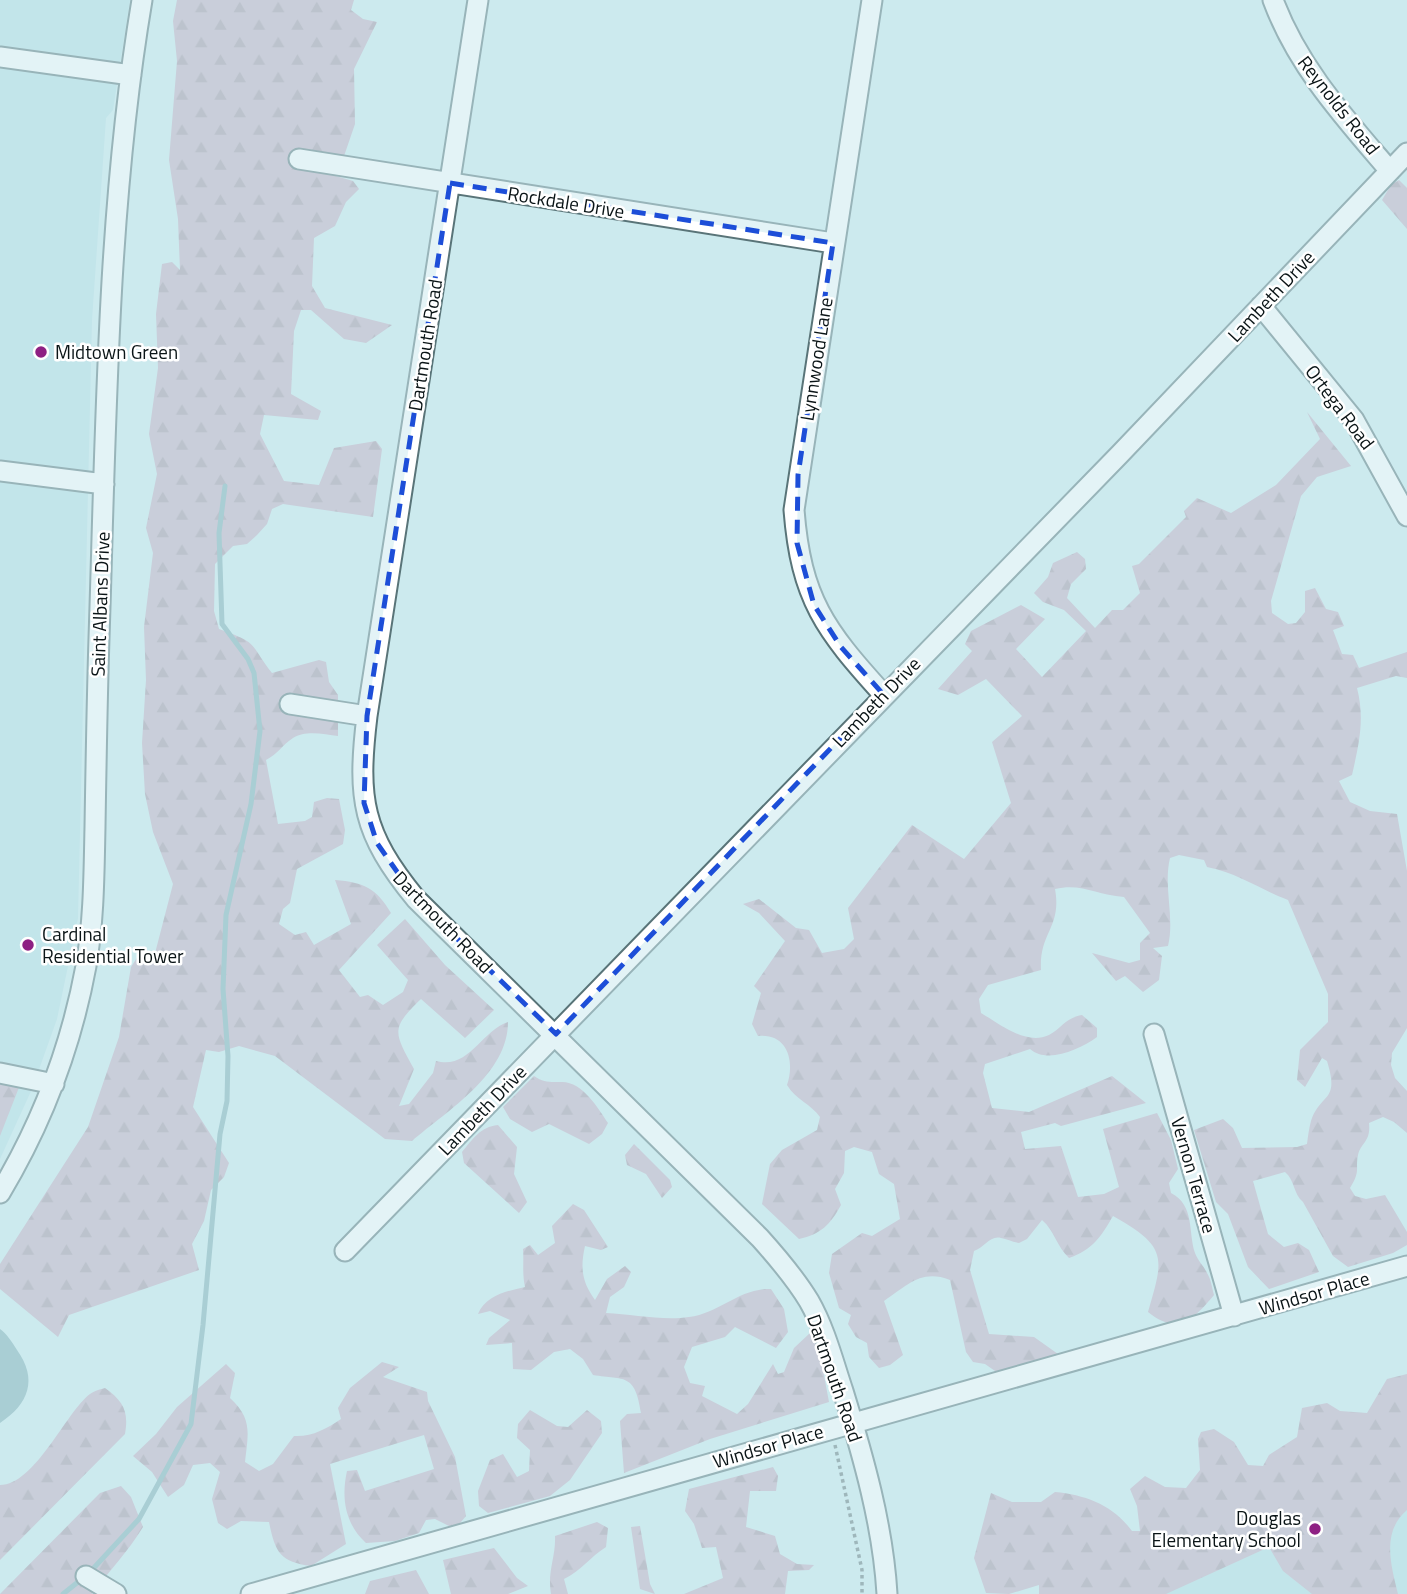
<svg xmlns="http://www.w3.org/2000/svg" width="1407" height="1594" font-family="'Titillium Web',sans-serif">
  <defs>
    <pattern id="forest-firs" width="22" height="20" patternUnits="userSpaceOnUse" patternTransform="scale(1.75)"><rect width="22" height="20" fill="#c5adc0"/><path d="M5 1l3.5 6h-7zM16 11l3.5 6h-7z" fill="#a894a4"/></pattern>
  </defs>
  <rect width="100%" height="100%" fill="#cceaee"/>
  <path fill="#b7dfe4" d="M0 0H130L113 110 106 118 92 320 78 918 57 1019 32 1089 0 1159Z
    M1407 1473V1594H1041Z"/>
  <path fill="url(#forest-firs)" d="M177 0H354L351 10 363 19 377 22 354 69 355 124 343 159 294 164 353 181 359 189 346 202 335 226 314 238 312 286 325 308 392 325 366 343 344 339 311 310H301L294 331 291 394 321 411 318 420 264 415 260 434 284 481 319 485 334 448 376 441 382 449 373 517 283 504 272 509 267 524 257 535 247 544 233 546 215 564 214 611 219 629C260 644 248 642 272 673L319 660 326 662 329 682 338 695V736C324 734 305 730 293 738 282 745 278 754 266 760L278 824 305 821 312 817 314 802 327 798 339 799 345 830 343 844 297 869 290 903 283 909 279 924 295 935 306 932 314 945 351 924 335 880C364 882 377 889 391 913L339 970 360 997 368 995 383 1005 403 992 408 980 377 945 405 919 445 965 494 1010 465 1038 421 999C390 1029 394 1032 414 1069L399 1106 409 1104 433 1073 436 1061C469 1070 481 1031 508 1022 508 1074 448 1110 412 1141L385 1139 275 1056 239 1046 219 1052 206 1050 193 1107 229 1163 224 1177 211 1190 204 1221 192 1244 199 1270 69 1315 58 1337 0 1289V1264L88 1127 119 1037 131 967 140 953 153 961 173 884 153 832 145 794 142 743 146 680 144 627 153 553 146 528 157 474 149 434 158 368 156 314 162 264 172 262 180 270 178 219 169 160 177 61 173 21Z
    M1399 180 1407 188V229L1382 200 1391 185Z
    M1307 412 1351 466 1317 477 1301 496 1271 601 1272 613 1288 624 1296 623 1305 612V591L1315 588 1326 609 1338 612 1344 626 1333 630 1342 654 1353 655 1359 668 1407 652V678L1396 676 1357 688C1365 719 1359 744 1352 775L1339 781 1350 802 1370 811 1397 814 1407 871V1028L1392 1053 1391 1065 1395 1078 1407 1091V1133L1394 1122 1383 1117 1369 1123C1371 1142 1361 1142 1358 1155 1355 1170 1361 1170 1350 1188L1355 1196 1366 1199 1385 1195 1407 1232V1245L1393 1253 1348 1267 1333 1256 1303 1202C1293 1194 1295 1180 1285 1172L1253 1181 1268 1234 1284 1247 1298 1243 1309 1250 1319 1272 1269 1289 1248 1267 1228 1214 1216 1202 1194 1130 1223 1119 1233 1128 1242 1148 1297 1147 1307 1144C1308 1136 1309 1128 1311 1121 1321 1092 1340 1103 1327 1061L1322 1058 1305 1087 1297 1080 1300 1050 1328 1022V994L1288 900C1257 888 1240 874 1207 867L1204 860 1179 855 1170 858C1163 887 1175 917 1168 946L1153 948 1162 956 1159 980 1143 992 1125 976 1116 981 1092 953 1129 963 1140 960V943L1150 933 1124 897C1096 895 1082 883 1055 889 1062 928 1039 932 1041 970L988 985 979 999 981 1013C1000 1024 1026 1046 1049 1035 1062 1028 1065 1018 1082 1015L1097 1028V1037C1079 1050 1047 1064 1030 1049L985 1064 983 1073 992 1108 1029 1112 1112 1076 1146 1103 1061 1126 1055 1123 1021 1132 1025 1149 1061 1146 1078 1197 1104 1194 1119 1187 1103 1129 1157 1113 1171 1140 1178 1169 1169 1183 1171 1193C1195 1205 1188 1233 1195 1253 1198 1261 1204 1266 1207 1273 1211 1279 1212 1288 1214 1295 1194 1319 1177 1336 1148 1312 1164 1257 1168 1247 1113 1216 1101 1237 1092 1250 1069 1258 1056 1246 1055 1231 1042 1220L1027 1239 1019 1243C1012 1242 1007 1239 1001 1238 990 1235 984 1248 974 1251L970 1270 989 1334 1034 1337 1058 1354 998 1373 985 1364 973 1362 966 1352 950 1280C921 1269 908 1285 884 1301L903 1355 890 1365 879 1368 869 1357 867 1343 856 1337 848 1324 851 1315 839 1308 829 1273 832 1254 862 1233 872 1236 900 1219 894 1184 879 1174 872 1152 854 1147 845 1151 844 1173 835 1189 841 1205C830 1225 821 1234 799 1239L762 1204 770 1164 782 1150 817 1130 820 1117C811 1104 796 1100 787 1085 795 1062 788 1033 758 1036L752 1024 761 993 754 986 785 941 759 913 743 904 759 899 796 928 809 930 822 953 844 949 854 939 848 908 912 825 964 859 1011 803 992 742 1022 716 986 679 958 695 938 689 972 651 965 644 971 631 1021 605 1045 619 1016 649 1042 677 1086 631 1064 610 1043 602 1034 593 1048 577 1053 563 1077 552 1085 559 1086 569 1071 584 1067 598 1095 628 1112 610H1123L1140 593 1132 566 1139 564 1186 517 1184 511 1197 498 1231 513 1276 485 1320 439Z
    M0 1068 25 1072 0 1136Z
    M534 1076C544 1083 550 1082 561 1082 582 1081 598 1108 608 1123L602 1134 589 1144 549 1124 532 1132 510 1119 503 1107Z
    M498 1125 517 1147 514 1174 527 1202 519 1213 464 1163 462 1152C473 1139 480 1127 498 1125Z
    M634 1144 670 1180 672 1187 662 1198 646 1174 627 1165 625 1155Z
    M573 1204 584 1210 608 1247 601 1250 585 1246C580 1268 582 1282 595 1300L607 1279 625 1266 631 1272 624 1287 610 1297 606 1313C632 1314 663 1321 689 1317 720 1313 739 1288 771 1289L784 1309 788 1332 776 1348 735 1327 725 1337 692 1347 684 1367 690 1383 705 1386 702 1396 737 1414 748 1404 773 1364 778 1374 784 1372 794 1348 810 1333 819 1349 829 1402 710 1439 624 1473 620 1421 627 1414 641 1413C635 1373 625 1380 593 1375L583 1359 570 1349 554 1352 531 1370 513 1369 512 1343 486 1345 489 1338 510 1320 490 1311 478 1314C486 1295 507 1291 525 1287 522 1273 524 1263 523 1249L530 1245 538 1255 555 1243 552 1226Z
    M382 1362 399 1367 383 1377 427 1392 428 1401 455 1457 466 1516 455 1529 435 1519 426 1520 419 1533 395 1541 366 1543C345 1524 341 1498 347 1471L357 1470 365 1491 434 1469 424 1435 330 1464 346 1544 311 1566C280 1562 275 1552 269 1522L241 1521 227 1529 218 1523 212 1499 220 1472 210 1463 193 1465 184 1485 168 1497 152 1472 133 1456 156 1434 177 1407 226 1364 235 1373 230 1398C253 1419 248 1434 245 1462L259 1471 273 1464 294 1436C312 1437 326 1429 341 1419L338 1408 350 1388Z
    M1407 1374V1510C1381 1532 1391 1565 1398 1594H1312L1283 1571 1269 1547 1166 1594H1039V1585L1009 1594 986 1593 974 1558 991 1493 1012 1502H1041L1055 1492C1086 1495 1113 1505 1132 1531H1140L1137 1506 1130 1489 1145 1476 1165 1487 1186 1488 1200 1470 1198 1439 1201 1432 1214 1429 1234 1442 1248 1465 1263 1466 1269 1455 1297 1437 1302 1408 1327 1403 1340 1411 1367 1413 1387 1379Z
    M105 1388C123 1401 129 1411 125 1434L0 1560V1485C35 1485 66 1412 90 1394 94 1391 101 1389 105 1388Z
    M530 1410 557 1426 568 1427 587 1410 601 1421 602 1433 570 1480 550 1496 488 1513 479 1506 478 1491 490 1460 503 1454 517 1477 529 1471 530 1450 517 1438 518 1424Z
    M773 1467 778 1476 776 1491H750L746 1527 775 1536 780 1554 797 1564 814 1565 809 1570 788 1571 785 1594H684L723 1578 716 1547 702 1548 694 1524 685 1511 689 1489Z
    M121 1486 131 1497 143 1527C128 1552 109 1571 92 1594H0L100 1493Z
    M597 1522 608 1528 606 1547C590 1557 581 1571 564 1579L568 1594H551C547 1572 556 1557 555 1536Z
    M640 1526 650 1584 655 1594 640 1589 631 1527Z
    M494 1548 517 1578 528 1586 508 1594H451L443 1560Z
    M416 1570 429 1594H365L370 1581Z"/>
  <path fill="#7eadb3" d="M0 1329C7 1334 12 1342 17 1350 38 1379 29 1404 0 1423Z"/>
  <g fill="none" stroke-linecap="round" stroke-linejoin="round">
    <path stroke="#7eadb3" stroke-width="5" d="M90 1572 139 1519 191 1424 203 1325 220 1134 227 1101 228 1056 223 989 226 915 251 804 260 731 254 673 248 659 222 624 219 533 225 486
      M63 1594 83 1578"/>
    <defs>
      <path id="minor" d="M478 0 367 716C357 799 362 833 416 899L760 1238C778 1258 795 1278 809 1301 825 1329 833 1361 843 1391 863 1456 883 1525 887 1594
        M872 0 794 510C801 599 825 630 883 694
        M1273 0C1298 67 1344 117 1390 171
        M0 57 131 75
        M299 159 833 243
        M1261 306 1354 420 1407 516
        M0 471 104 484
        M290 704 367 716
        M1154 1034 1234 1316
        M0 1073 54 1084
        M0 1193C42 1123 71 1047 86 966 94 920 94 873 95 827 96 764 97 701 99 638 106 428 107 207 142 0
        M345 1251 1120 454 1407 153
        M86 1576 116 1594
        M251 1594 1407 1266"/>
    </defs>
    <use href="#minor" stroke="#597478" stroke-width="23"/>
    <path stroke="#677a7d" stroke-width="3.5" stroke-dasharray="3.5 3.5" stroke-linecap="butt" d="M835 1445 862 1570V1594"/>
    <use href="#minor" stroke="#fff" stroke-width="19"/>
  </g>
  <path d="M0 0H1407V1594H0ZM450 183 833 243 798 475 797 543 814 605 841 647 883 694 556 1034 416 899 377 843 364 803 367 716Z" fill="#cceaee" fill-opacity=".55" fill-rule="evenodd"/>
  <path fill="none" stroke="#1d4ed8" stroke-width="5" stroke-dasharray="14 9" stroke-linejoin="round" d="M450 183 833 243 798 475 797 543 814 605 841 647 883 694 556 1034 416 899 377 843 364 803 367 716Z"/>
  <g fill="#8e2083" stroke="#fff" stroke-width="2.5">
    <circle cx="41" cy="352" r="7"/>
    <circle cx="28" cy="945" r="7"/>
    <circle cx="1315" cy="1529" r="7"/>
  </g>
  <g text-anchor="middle" stroke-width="5" stroke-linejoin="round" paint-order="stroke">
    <g font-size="19" fill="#0a1416" stroke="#fff">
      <text transform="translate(1339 105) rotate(52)" y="7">Reynolds Road</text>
      <text transform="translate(566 202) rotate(9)" y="7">Rockdale Drive</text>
      <text transform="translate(1271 296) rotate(-47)" y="7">Lambeth Drive</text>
      <text transform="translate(425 345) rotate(-81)" y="7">Dartmouth Road</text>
      <text transform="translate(816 359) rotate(-81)" y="7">Lynnwood Lane</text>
      <text transform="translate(1340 407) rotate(53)" y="7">Ortega Road</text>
      <text transform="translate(100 604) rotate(-88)" y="7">Saint Albans Drive</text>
      <text transform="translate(876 702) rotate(-46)" y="7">Lambeth Drive</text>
      <text transform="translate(443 922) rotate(46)" y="7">Dartmouth Road</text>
      <text transform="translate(482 1110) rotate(-46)" y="7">Lambeth Drive</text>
      <text transform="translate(1194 1175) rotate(74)" y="7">Vernon Terrace</text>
      <text transform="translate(1314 1293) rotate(-16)" y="7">Windsor Place</text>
      <text transform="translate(835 1378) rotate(71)" y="7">Dartmouth Road</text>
      <text transform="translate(768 1446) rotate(-16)" y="7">Windsor Place</text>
    </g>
    <g font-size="19" fill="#0a1416" stroke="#fff" text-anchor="start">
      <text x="55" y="359">Midtown Green</text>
      <text x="42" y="941">Cardinal<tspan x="42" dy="22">Residential Tower</tspan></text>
      <text x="1301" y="1525" text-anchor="end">Douglas<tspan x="1301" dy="22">Elementary School</tspan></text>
    </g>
  </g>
</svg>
